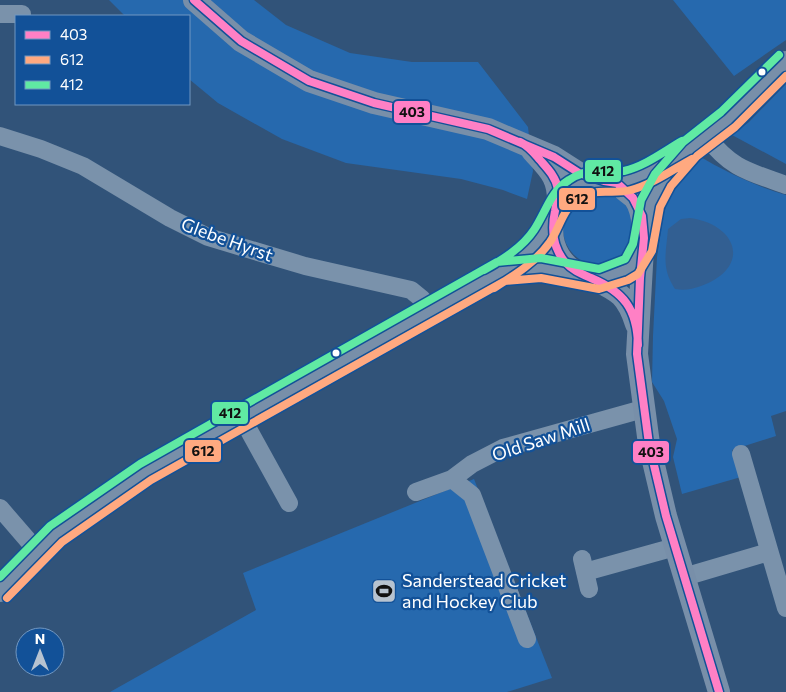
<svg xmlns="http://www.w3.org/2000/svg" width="786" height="692" font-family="Commissioner,sans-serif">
  <rect width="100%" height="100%" fill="#315379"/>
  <path fill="#2669ae" d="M109 0H254L286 25 350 53 412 62H478L528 127 533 171 527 199 503 190 461 179 346 163 282 139 218 103 189 79V16H125Z
    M673 0H786V40L734 76Z
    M786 84V164L732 135 749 122Z
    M699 156C726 172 755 186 786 195V411L771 416 776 436 732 450 741 477 682 494 673 457 677 439 664 401 652 382 653 336 657 257 663 217 670 193 681 174Z
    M563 229a36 36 0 1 1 72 0a36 36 0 1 1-72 0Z
    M474 479 552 678 507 692H110L256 610 243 573Z"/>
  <path fill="#325f92" d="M690 218C739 225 751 268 701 286 692 289 685 291 675 289 661 268 666 253 668 229L681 219Z"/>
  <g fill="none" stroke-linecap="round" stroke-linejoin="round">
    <path stroke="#7a92ab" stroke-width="18" d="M0 14H22
      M0 136 41 149 83 166 170 218 208 237 305 266 411 290 422 299 430 313
      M707 137C731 169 750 172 786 185
      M242 418 289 503
      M741 454 786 608
      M452 479 472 495 527 639
      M416 492 452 479 472 464 503 448 643 409
      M0 508 38 552
      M582 559 589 589
      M585 572 675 547
      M684 577 769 552"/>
    <path stroke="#788fa9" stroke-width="22" d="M194 0 241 41 309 81 374 103 488 129 554 157 579 173 604 181
      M532 151C549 170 559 177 558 204
      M594 181C600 181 611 180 616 183 619 184 620 187 622 188 625 192 630 194 634 198 640 206 642 217 643 227 646 256 630 275 600 278 596 279 590 277 585 276 539 260 541 193 594 181Z
      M617 183C629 179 642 177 653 171 707 142 743 104 786 62
      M646 229C653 196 655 188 678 162
      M643 248 637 354 649 444 666 516 719 692
      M503 271 541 268 579 274
      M589 277C617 291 626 293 636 324
      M0 591 56 534 146 472 502 271C530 251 539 243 554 213"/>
    <defs>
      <path id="bus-1" d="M194 0 241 41 309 81 374 103 488 129 554 157 579 173 604 181 617 183 633 198 642 216 644 238 640 278 637 354 649 444 666 516 719 692
        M520 142C529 146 534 153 540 160 547 168 556 177 558 189 559 196 556 204 555 211 551 229 553 248 565 262 572 270 582 274 591 278 624 292 637 309 638 345"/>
      <path id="bus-2" d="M494 288C515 275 536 262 550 242 560 227 563 208 579 198 595 187 613 195 631 190 653 184 672 170 692 159
        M7 598 62 542 151 480 505 281 541 278 599 289 628 280 638 274 652 251 660 207 671 186 697 156 735 127 786 76"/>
      <path id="bus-3" d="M484 270C502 260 522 248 534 230 546 212 550 192 569 180 579 173 593 170 606 171 613 172 617 173 624 171 645 166 663 152 682 141
        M0 577 50 526 140 464 497 262 541 258 599 269 625 259 633 244 641 200 655 174 683 142 721 112 779 55"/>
    </defs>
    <use href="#bus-1" stroke="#125198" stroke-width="11"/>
    <use href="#bus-2" stroke="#125198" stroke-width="11"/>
    <use href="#bus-3" stroke="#125198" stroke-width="11"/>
    <use href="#bus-1" stroke="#ff80c5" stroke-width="8"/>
    <use href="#bus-2" stroke="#ffa980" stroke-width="8"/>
    <use href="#bus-3" stroke="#60e9a3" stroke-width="8"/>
  </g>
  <defs>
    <symbol id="stadium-square" viewBox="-11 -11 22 22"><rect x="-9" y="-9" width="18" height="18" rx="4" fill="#b7c3d0" stroke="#125198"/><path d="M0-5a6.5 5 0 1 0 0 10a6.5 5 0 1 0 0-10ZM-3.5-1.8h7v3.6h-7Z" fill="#111"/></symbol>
  </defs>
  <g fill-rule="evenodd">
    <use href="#stadium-square" x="370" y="577" width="28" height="28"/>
  </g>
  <g fill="#fff" stroke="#125198" stroke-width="2">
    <circle cx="762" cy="72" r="4.5"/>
    <circle cx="336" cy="353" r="4.5"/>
  </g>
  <g text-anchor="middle" stroke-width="4.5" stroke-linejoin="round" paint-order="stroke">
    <g font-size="18" fill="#fff" stroke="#125198">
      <text transform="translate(227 240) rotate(20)" y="6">Glebe Hyrst</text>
      <text transform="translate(541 440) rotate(-18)" y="6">Old Saw Mill</text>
    </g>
    <g font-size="18" fill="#fff" stroke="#125198" text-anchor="start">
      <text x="402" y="587">Sanderstead Cricket<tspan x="402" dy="21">and Hockey Club</tspan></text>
    </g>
  </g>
  <g stroke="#125198" stroke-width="2">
    <rect x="393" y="100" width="38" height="24" rx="5" fill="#ff80c5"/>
    <rect x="584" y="159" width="38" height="24" rx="5" fill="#60e9a3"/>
    <rect x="558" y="187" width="38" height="24" rx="5" fill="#ffa980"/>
    <rect x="211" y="401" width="38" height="24" rx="5" fill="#60e9a3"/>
    <rect x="184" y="439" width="38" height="24" rx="5" fill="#ffa980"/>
    <rect x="632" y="440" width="38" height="24" rx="5" fill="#ff80c5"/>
  </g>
  <g font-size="14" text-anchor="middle" font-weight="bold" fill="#111">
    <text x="412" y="117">403</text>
    <text x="603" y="176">412</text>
    <text x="577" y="204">612</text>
    <text x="230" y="418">412</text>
    <text x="203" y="456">612</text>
    <text x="651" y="457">403</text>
  </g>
  <rect x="15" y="15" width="175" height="90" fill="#125198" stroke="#7197c1"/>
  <rect x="25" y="31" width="25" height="8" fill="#ff80c5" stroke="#7197c1"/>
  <text x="60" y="40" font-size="15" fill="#ffffff">403</text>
  <rect x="25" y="56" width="25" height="8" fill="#ffa980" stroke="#7197c1"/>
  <text x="60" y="65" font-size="15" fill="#ffffff">612</text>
  <rect x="25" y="81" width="25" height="8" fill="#60e9a3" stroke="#7197c1"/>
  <text x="60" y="90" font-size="15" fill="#ffffff">412</text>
  <g transform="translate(40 652)"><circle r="24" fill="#125198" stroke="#7197c1"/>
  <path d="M0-4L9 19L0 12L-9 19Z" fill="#b7c3d0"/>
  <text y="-8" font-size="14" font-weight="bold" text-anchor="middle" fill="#ffffff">N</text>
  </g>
</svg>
